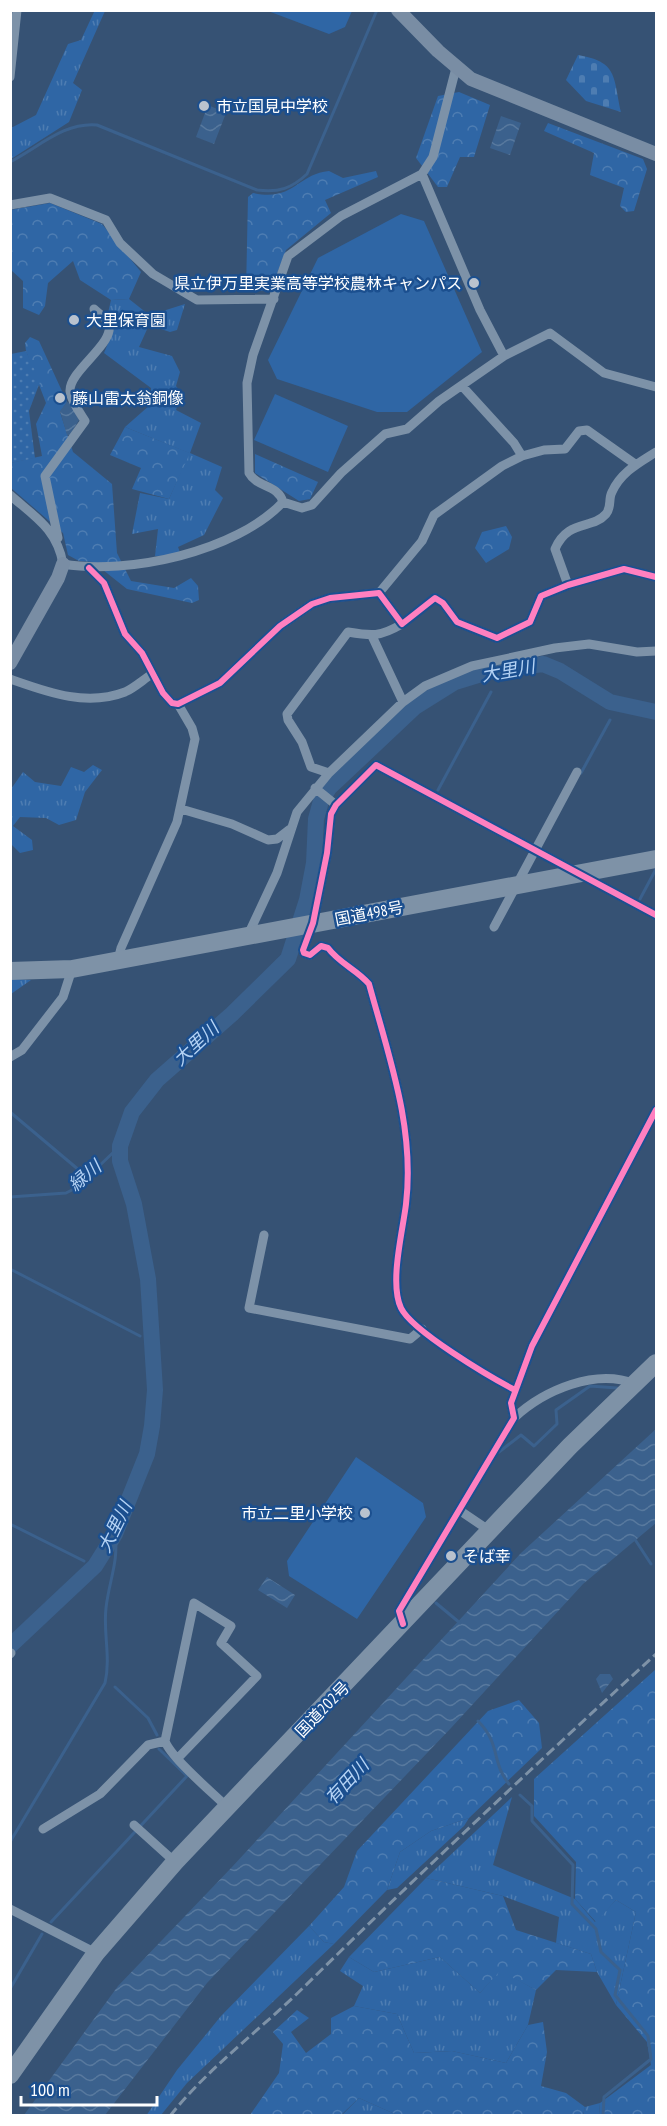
<svg xmlns="http://www.w3.org/2000/svg" width="667" height="2126" font-family="'PT Sans Narrow','Noto Sans JP',sans-serif">
  <defs>
    <pattern id="grass-tufts" width="24" height="20" patternUnits="userSpaceOnUse" patternTransform="scale(1.5)"><rect width="24" height="20" fill="#2f66a5"/><path d="M3 7l-1-3M5 7V3M7 7l1-3M15 17l-1-3M17 17v-4M19 17l1-3" fill="none" stroke="#4e7db2"/></pattern>
    <pattern id="forest-crowns" width="20" height="18" patternUnits="userSpaceOnUse" patternTransform="scale(1.5)"><rect width="20" height="18" fill="#2f66a5"/><path d="M2 6a3 3 0 1 1 6 0M12 15a3 3 0 1 1 6 0" fill="none" stroke="#4e7db2"/></pattern>
    <pattern id="cemetery-stones" width="16" height="16" patternUnits="userSpaceOnUse" patternTransform="scale(1.5)"><rect width="16" height="16" fill="#2f66a5"/><path d="M2 7V4a2 2 0 0 1 4 0v3zM10 15v-3a2 2 0 0 1 4 0v3z" fill="#4e7db2"/></pattern>
    <pattern id="park-dots" width="8" height="8" patternUnits="userSpaceOnUse" patternTransform="scale(1.5)"><rect width="8" height="8" fill="#2f66a5"/><path d="M2 2h.1M6 6h.1" fill="none" stroke="#4e7db2" stroke-width="1.8" stroke-linecap="round"/></pattern>
    <pattern id="water-waves" width="16" height="10" patternUnits="userSpaceOnUse" patternTransform="scale(1.5)"><rect width="16" height="10" fill="#3b618d"/><path d="M0 5q4-4 8 0t8 0" fill="none" stroke="#58799e"/></pattern>
  </defs>
  <rect width="100%" height="100%" fill="#365274"/>
  <path fill="url(#grass-tufts)" d="M95 10 105 11 73 83 82 90 69 122 11 159V128L36 115 68 44 81 40Z
    M129 299 148 314 161 316 166 310 185 304 177 330 170 332 149 325 139 347 172 356 180 372 176 386 181 393 176 410 201 423 190 453 222 467 215 490 223 498 204 535 178 547 181 555 155 556 158 529 132 534 140 493 169 499 189 453 125 427 150 405 151 388 104 353 116 324 108 313 111 300Z
    M93 765 102 770 85 792 76 820 59 825 46 818 20 817 13 826 32 840 33 850 20 853 11 844V789L23 772 35 782 61 786 71 767 84 772Z
    M11 979 31 980 11 994Z
    M512 1797 493 1865 575 1899 595 1922 616 1900 636 1912 616 2005 597 1972 591 1954 556 1943 559 1917 503 1896 426 1878Z
    M469 1818 464 1826 397 1888 387 1890 400 1852 431 1831Z
    M309 1926 324 1942 334 1944 187 2083 161 2115 146 2116 177 2070 221 2016Z
    M349 1957 374 1972 440 1957 480 1993 500 1970 536 1990 528 2025 506 2063 452 2051 414 2053 397 2014 354 2006 363 1986 340 1971Z
    M359 2098 397 2115 341 2116Z
    M600 2103 599 2115 583 2116 585 2107Z"/>
  <path fill="url(#forest-crowns)" d="M459 92 490 105 474 157H460L447 187H438L416 158 438 96Z
    M548 123 643 159 647 169 634 211 626 212 620 206 624 188 590 175 594 153 544 131Z
    M329 171 343 178 376 171 378 177 325 200 331 213 286 250 271 290 246 292 248 197 253 193C294 202 297 174 329 171Z
    M50 203 102 224 141 272 129 299 111 300 80 280 73 261 48 283 45 306 39 315 23 308V281L11 270 10 210Z
    M30 337 39 341 67 402 60 412 73 452 112 484 117 553 131 581 174 588 191 578 198 586 199 600 192 603 127 589 93 562 79 561 68 555 63 533 11 488 10 463 42 456 36 424 46 403 26 351 25 343Z
    M125 427 190 453 169 499 132 489 141 468 110 455Z
    M255 454 318 482 310 499 299 501 255 473Z
    M506 526 512 537 509 549 486 563 475 548 482 532Z
    M656 1669V2115H599L600 2103 651 2065 647 2042 616 2005 636 1912 616 1900 596 1922 575 1899 576 1862 534 1816V1779Z
    M519 1700 539 1723 542 1748 469 1818 431 1831 400 1852 387 1890 334 1944 324 1942 309 1926 344 1887 357 1851 488 1711Z
    M426 1878 503 1896 516 1930 591 1954 597 1972 556 1970 536 1990 500 1971 480 1993 440 1957 374 1972 349 1957Z
    M354 2006 397 2014 414 2053 452 2051 506 2063 528 2025 543 2022 547 2052 541 2086 566 2093 585 2107 583 2115H397L359 2098 341 2115H250L279 2073 283 2044 273 2032 297 2010 309 2018 291 2032 306 2053 331 2034V2018Z"/>
  <path fill="url(#cemetery-stones)" d="M578 55C618 62 613 76 621 112L586 101 566 80Z"/>
  <path fill="url(#park-dots)" d="M26 351 40 382 29 411 35 458 11 463V354Z"/>
  <path fill="#2f66a5" d="M268 11H352L345 27 329 34Z
    M401 214 424 221 482 352 407 412H377L277 379 268 360 318 258Z
    M275 394 348 426 328 472 254 440Z
    M356 1457 423 1503 426 1517 357 1619 289 1576 287 1561Z"/>
  <path fill="url(#water-waves)" d="M208 105 226 113 214 144 196 137Z
    M501 116 521 123 510 155 490 148Z
    M67 402 70 403 79 420 70 435H67L60 411Z
    M656 1429V1523L583 1584 451 1728 207 1983 105 2115H24L118 1986 232 1867 521 1553Z
    M267 1577 295 1595 287 1608 258 1590Z
    M600 1674H610L613 1679 602 1693 596 1679Z"/>
  <g fill="none" stroke-linecap="round" stroke-linejoin="round">
    <path stroke="#3b618d" stroke-width="3" d="M10 162C39 147 64 122 97 125L257 190C279 193 292 188 307 174L377 10
      M581 773 610 720
      M438 790 491 692
      M640 899 656 869
      M10 1112 86 1176
      M10 1197 66 1193 76 1188 120 1146
      M10 1269 140 1336
      M499 1452 521 1435 534 1446 557 1424 556 1410 590 1386 617 1388
      M10 1524 84 1561
      M634 1538 651 1564
      M436 1603 460 1623
      M115 1687 148 1718 157 1735
      M478 1721C501 1744 491 1762 509 1784
      M520 1795 532 1806V1821L573 1865 572 1904 596 1929 601 1952 620 1970 615 1995 648 2036 651 2059 604 2097 603 2116
      M10 1842 105 1683C111 1657 103 1633 106 1608 109 1581 119 1561 115 1534
      M51 1922 187 1776 159 1749
      M10 1989 42 1934"/>
    <path stroke="#3b618d" stroke-width="16" d="M10 1646 95 1566 115 1534 147 1454 152 1426 155 1390 148 1279 134 1204 120 1161V1146L132 1112 157 1080 232 1014 288 959 307 900 314 863 316 819 321 801 329 788 415 707 455 682 491 671 543 664 560 671 610 702 656 712"/>
    <path stroke="#7d92a8" stroke-width="9" d="M10 77 17 10
      M422 174 480 310 504 356
      M10 205 50 198 106 220 120 243 153 274 197 300 274 299
      M462 386 514 443 522 456
      M10 495C35 517 57 529 63 564 128 575 236 552 283 502
      M283 502C278 484 257 488 249 473L247 383 253 355 288 256 341 216 422 174 433 157 456 68
      M283 502 302 508 312 505 341 473 385 434 407 429 439 401 504 356 550 333 604 373 656 387
      M58 538 45 476 85 421C80 413 71 401 70 391 69 370 118 342 108 322 106 318 98 313 94 309
      M89 568 104 583 125 634 142 653 163 693 172 703 178 704 220 683 280 626 312 604 330 598 379 593 402 624 435 598 443 603 457 622 497 638 530 622 541 596 568 585 624 569 656 577
      M568 585 555 549C568 519 592 530 606 514 612 507 608 499 612 492 621 472 639 463 656 452
      M379 593 422 541 434 515 502 466 522 456 544 450 565 449 579 431 587 430 635 464
      M372 636 403 702
      M10 679C47 692 86 707 125 692 134 688 144 679 152 674
      M329 773 311 767 302 742 288 720 287 714 348 632C372 636 380 637 402 624
      M315 788 336 805
      M181 809 232 824 268 840 277 839 290 829
      M494 927 577 772
      M248 935 277 873 297 812 329 773 403 702 425 686 472 666 555 648 589 644 637 652 656 651
      M118 960 121 948 177 822 195 739 192 728 178 704
      M10 1057 22 1050 63 997 72 969
      M264 1235 249 1308 410 1339 422 1329
      M515 1390C490 1377 412 1331 401 1308 389 1283 403 1230 406 1204 415 1128 389 1057 369 984 357 970 339 963 328 948L321 946 310 955 304 953 303 950 313 923 327 853 331 814 336 805 376 765 656 915
      M514 1418C544 1390 596 1368 635 1384
      M459 1510 490 1531
      M402 1622 399 1611 514 1418 511 1403 532 1346 656 1110
      M10 1654 11 1653
      M178 1758 257 1676 221 1643 231 1626 194 1603 165 1741C171 1758 213 1793 228 1808
      M134 1825 175 1862
      M43 1829 100 1794 148 1745 165 1741
      M10 1909 96 1953"/>
    <path stroke="#798da4" stroke-width="14" d="M398 10 438 51 471 79 656 154
      M10 663 58 578 63 564"/>
    <path stroke="#7e92a7" stroke-width="18" d="M10 971 72 969 656 859
      M10 2075 96 1953 175 1862 570 1446 656 1363"/>
    <path stroke="#7e92a7" stroke-width="3" stroke-dasharray="10 4.5" stroke-linecap="butt" d="M170 2116C209 2067 259 2031 304 1987 419 1874 537 1763 656 1654"/>
    <defs>
      <path id="cycleway" d="M89 568 104 583 125 634 142 653 163 693 172 703 178 704 220 683 280 626 312 604 330 598 379 593 402 624 435 598 443 603 457 622 497 638 530 622 541 596 568 585 624 569 656 577
        M515 1390C490 1377 412 1331 401 1308 389 1283 403 1230 406 1204 415 1128 389 1057 369 984 357 970 339 963 328 948L321 946 310 955 304 953 303 950 313 923 327 853 331 814 336 805 376 765 656 915
        M403 1624 399 1611 514 1418 511 1403 532 1346 656 1110"/>
    </defs>
    <use href="#cycleway" stroke="#1b4f8f" stroke-width="10"/>
    <use href="#cycleway" stroke="#ff80c0" stroke-width="6"/>
  </g>
  <g fill="#b9c2ce" stroke="#1b4f8f" stroke-width="2">
    <circle cx="204" cy="106" r="6"/>
    <circle cx="474" cy="283" r="6"/>
    <circle cx="74" cy="320" r="6"/>
    <circle cx="60" cy="398" r="6"/>
    <circle cx="365" cy="1513" r="6"/>
    <circle cx="451" cy="1556" r="6"/>
  </g>
  <g text-anchor="middle" stroke-width="5" stroke-linejoin="round" paint-order="stroke">
    <g font-size="16" fill="#fff" stroke="#1b4f8f" text-anchor="start">
      <text x="216" y="112">市立国見中学校</text>
      <text x="462" y="289" text-anchor="end">県立伊万里実業高等学校農林キャンパス</text>
      <text x="86" y="326">大里保育園</text>
      <text x="72" y="404">藤山雷太翁銅像</text>
      <text x="353" y="1519" text-anchor="end">市立二里小学校</text>
      <text x="463" y="1562">そば幸</text>
    </g>
    <g font-size="16" fill="#fff" stroke="#1b4f8f">
      <text transform="translate(369 913) rotate(-11)" y="6">国道498号</text>
      <text transform="translate(322 1709) rotate(-46)" y="6">国道202号</text>
    </g>
    <g font-size="18" font-style="italic" fill="#b5d3f5" stroke="#1b4f8f">
      <text transform="translate(508 671) rotate(-10)" y="6">大里川</text>
      <text transform="translate(196 1044) rotate(-43)" y="6">大里川</text>
      <text transform="translate(85 1176) rotate(-40)" y="6">緑川</text>
      <text transform="translate(115 1527) rotate(-64)" y="6">大里川</text>
      <text transform="translate(347 1782) rotate(-47)" y="6">有田川</text>
    </g>
  </g>
  <rect width="667" height="2126" fill="none" stroke="#ffffff" stroke-width="24"/>
  <path d="M21 2096v9h136v-9" fill="none" stroke="#ffffff" stroke-width="3"/>
  <text x="30" y="2096" font-size="18" fill="#ffffff" stroke="#1b4f8f" stroke-width="4.5" paint-order="stroke">100 m</text>
</svg>
